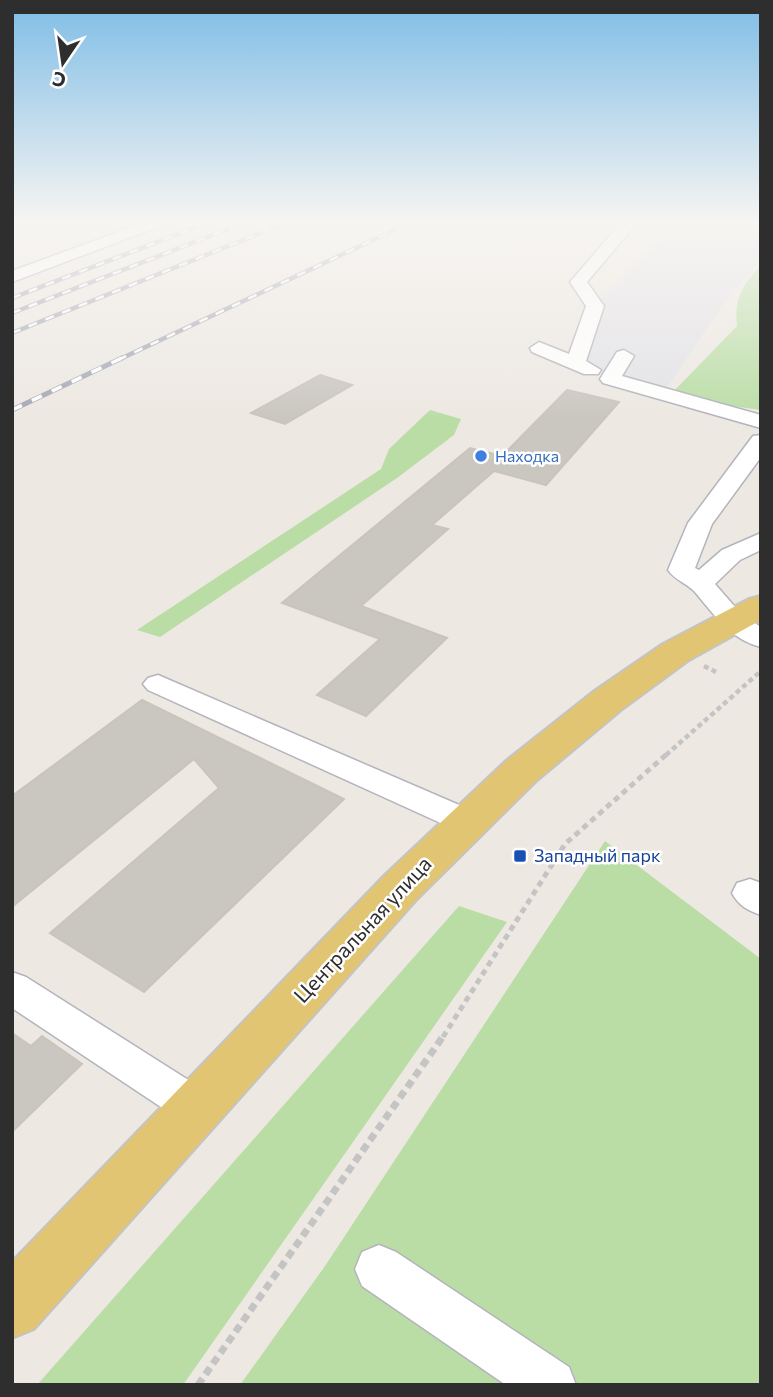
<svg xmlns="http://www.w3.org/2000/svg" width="773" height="1397" font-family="Commissioner,sans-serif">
  <rect width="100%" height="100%" fill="#ede8e2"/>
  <path fill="#e3e2e7" d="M675 224H761V261L728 297 667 387 579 367 599 302Z"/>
  <path fill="#badda6" d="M761 265V410L704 402 673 392 737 326C734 297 743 285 761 265Z
    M430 410 461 419 454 435 397 478 160 637 137 630 381 469 389 449Z
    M605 841 761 959V1385H240L325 1266Z
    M459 906 507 922 183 1385H37Z"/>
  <path fill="#cac6c0" stroke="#c9c4bc" stroke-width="2" d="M320 375 352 385 285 424 251 413Z
    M567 390 619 402 546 485 494 471 432 525 448 529 361 606 447 638 366 716 317 695 380 639 282 603 470 448 502 456Z
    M142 700 344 799 144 992 50 933 219 788 194 759 12 907V796Z
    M12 1033 31 1046 42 1036 82 1064 12 1132Z"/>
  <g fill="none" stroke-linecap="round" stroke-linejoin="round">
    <defs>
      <path id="minor" d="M140 224H161L158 227 12 282V271Z
        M620 224H636L587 282 604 306 586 361 601 370 598 374H584L532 352 530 348 539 342 569 354 586 306 570 282Z
        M624 350 634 356 622 376 761 415V428L603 383 600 379 617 352Z
        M761 435V457L712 524 695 568 699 570 722 550 761 533V550L740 560 715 584 742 615 761 627V647C729 639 714 614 694 591 686 583 675 580 668 570L688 523 753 436Z
        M158 675 480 814 485 822 480 830 468 834 456 830 148 690 143 684 148 678Z
        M750 879 761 883V915C747 910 739 906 732 893L737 883Z
        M12 972 26 977 212 1095 218 1108 212 1121 197 1127 182 1121 12 1008Z
        M379 1245 396 1252 569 1367 576 1385H506L362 1286 355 1269 362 1252Z"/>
      <path id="major" d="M761 596V620L689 660 621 710 536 781 417 899 34 1329 12 1338V1262L385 875 506 761 593 692 663 644 749 599Z"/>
    </defs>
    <use href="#minor" stroke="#b3b4bc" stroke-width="3"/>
    <use href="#major" stroke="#c4c4c4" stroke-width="4"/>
    <path stroke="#c4c4c4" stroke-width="4.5" stroke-dasharray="5 3.5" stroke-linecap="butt" d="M704 666 716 672
      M666 755 761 671"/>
    <path stroke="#c4c4c4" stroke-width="5" stroke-dasharray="6 4.5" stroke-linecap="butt" d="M443 1037 565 844 668 753"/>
    <path stroke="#c4c4c4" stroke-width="7" stroke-dasharray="8 5" stroke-linecap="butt" d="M198 1385 444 1035"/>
    <use href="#minor" fill="#fff" fill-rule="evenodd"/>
    <use href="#major" fill="#e2c572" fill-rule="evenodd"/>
    <defs>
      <path id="rail-far1" d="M12 298 204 224
        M12 313 241 224
        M12 333 283 224
        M118 360 407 224"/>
      <path id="rail" d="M12 410 122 358"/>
    </defs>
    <use href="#rail-far1" stroke="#a5a8b6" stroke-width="4.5"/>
    <use href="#rail" stroke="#a5a8b6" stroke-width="5"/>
    <use href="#rail-far1" stroke="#fff" stroke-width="2.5" stroke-dasharray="9" stroke-linecap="butt"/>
    <use href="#rail" stroke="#fff" stroke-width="3.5" stroke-dasharray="11" stroke-linecap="butt"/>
  </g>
  <linearGradient id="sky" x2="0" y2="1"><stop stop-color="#7fbde6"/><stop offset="0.53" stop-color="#f7f5f2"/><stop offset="1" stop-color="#f7f5f2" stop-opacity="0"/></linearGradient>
  <rect width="773" height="419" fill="url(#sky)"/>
  <circle fill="#3f7fe0" stroke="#fff" stroke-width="2.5" cx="481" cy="456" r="7"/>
  <rect fill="#1a4fb4" stroke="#fff" stroke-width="2.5" x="513" y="849" width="14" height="14" rx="3.5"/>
  <g text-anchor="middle" stroke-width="5" stroke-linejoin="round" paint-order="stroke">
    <g font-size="16" fill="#366cbe" stroke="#fff" text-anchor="start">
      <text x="495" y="462">Находка</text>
    </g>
    <g font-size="18" fill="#164399" stroke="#fff" text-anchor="start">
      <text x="534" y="862">Западный парк</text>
    </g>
    <g font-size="21" fill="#2e2e2e" stroke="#fff">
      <text transform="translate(363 930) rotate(-47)" y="7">Центральная улица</text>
    </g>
  </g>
  <rect width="773" height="1397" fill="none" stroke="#2e2e2e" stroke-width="28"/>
  <g transform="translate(63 63) rotate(193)" stroke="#ffffff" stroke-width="5" paint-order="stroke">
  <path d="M0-5L12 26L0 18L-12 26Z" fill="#2e2e2e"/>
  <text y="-10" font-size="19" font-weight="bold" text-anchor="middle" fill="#2e2e2e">С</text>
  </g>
</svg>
